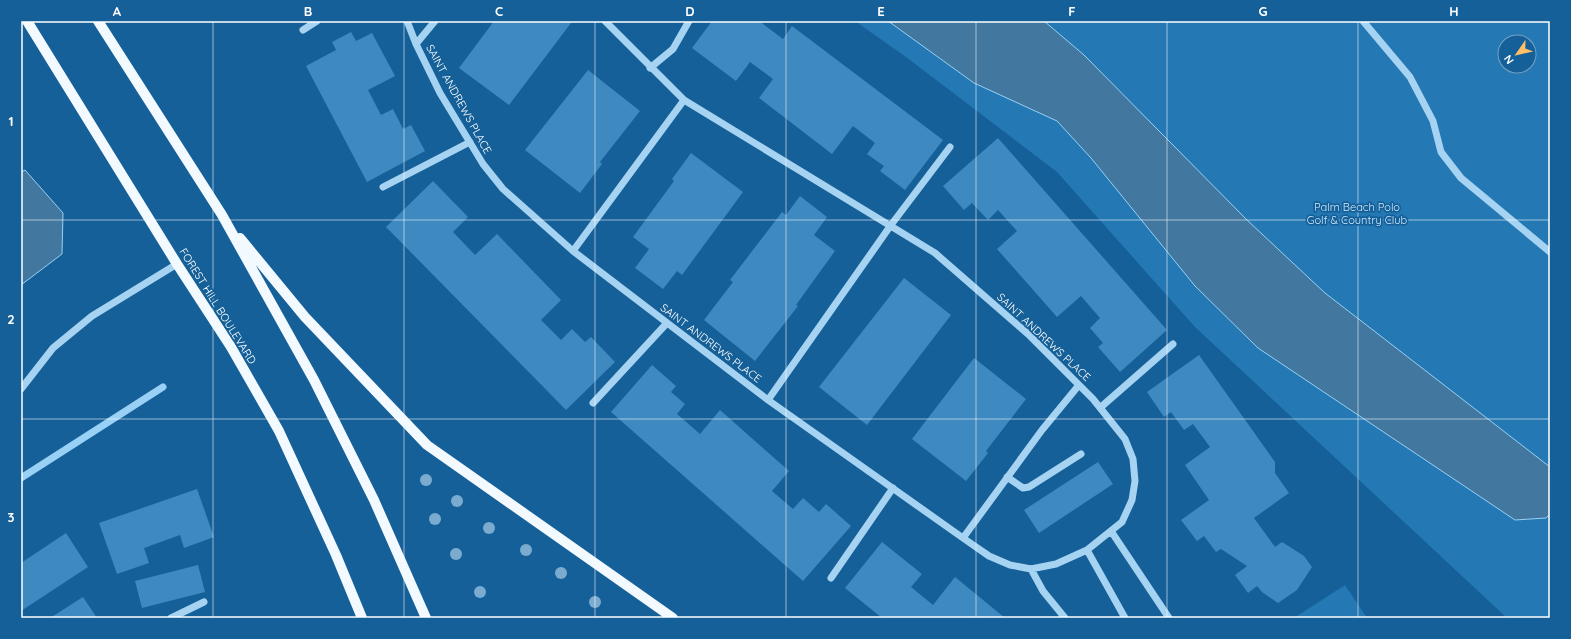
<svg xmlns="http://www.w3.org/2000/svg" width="1571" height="639" font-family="Quicksand,sans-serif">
  <rect width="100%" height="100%" fill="#156098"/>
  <path fill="#2479b5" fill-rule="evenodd" d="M855 21H1550V618H1507L1195 327 1057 172 906 57ZM1505 42H1529V66H1505Z
    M1345 585 1367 618H1294Z"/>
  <path fill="#42779f" stroke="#99d0f5" d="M888 21H1044L1084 55 1247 220 1325 293 1550 467V514L1546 518 1515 520 1258 348 1195 286 1091 158 1057 121 974 83Z
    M25 170 63 213 62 254 21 285V172Z"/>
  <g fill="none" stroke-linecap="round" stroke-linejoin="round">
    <path stroke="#99d0f5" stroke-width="7" d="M21 478 163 387"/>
  </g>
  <path fill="#3d89c0" d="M494 21H568L571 23 509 105 459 68Z
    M712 21H759L783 39 792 26 943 140 905 190 880 171 884 166 867 154 875 143 853 126 832 154 759 98 773 79 750 62 736 81 692 48Z
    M351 32 356 41 372 33 395 76 368 90 381 115 393 109 403 129 411 125 425 151 367 182 306 66 336 50 332 42Z
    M588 70 640 111 600 162 602 164 580 193 525 150Z
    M998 138 1167 330 1120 372 1098 347 1103 343 1090 328 1100 318 1081 296 1057 317 997 249 1017 231 998 210 988 220 972 203 964 210 943 186Z
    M691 153 743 192 682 275 677 271 663 289 635 268 649 249 633 237 674 181 672 179Z
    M433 181 468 217 453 232 475 255 497 234 561 300 541 320 561 340 572 329 585 342 591 337 615 362 566 410 386 227Z
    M800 196 827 217 814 235 835 251 796 305 798 306 755 361 704 320 733 282 730 280 782 212 786 215Z
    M904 278 951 315 867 425 819 387Z
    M1199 355 1275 462V473L1289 493 1254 518 1275 547 1282 542 1304 556 1312 567 1297 590 1278 603 1262 592 1257 586 1248 593 1235 575 1247 566 1221 549 1216 552 1204 536 1197 541 1181 520 1209 500 1185 465 1210 447 1193 424 1184 430 1171 412 1164 417 1147 392Z
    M974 358 1026 399 986 451 988 453 966 481 912 439Z
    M652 365 676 386 671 392 685 404 677 414 700 434 720 410 789 471 772 491 793 509 803 498 819 512 826 504 851 526 803 581 611 412Z
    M1098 462 1113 484 1039 533 1024 510Z
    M197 489 214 537 184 548 180 535 144 548 149 563 117 574 99 523Z
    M66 533 88 567 21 611V563Z
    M882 542 922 574 911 587 933 605 955 577 1005 618H882L845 588Z
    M198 565 205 592 142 608 135 581Z
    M83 597 97 618H50Z"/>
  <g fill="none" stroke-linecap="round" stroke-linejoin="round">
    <path stroke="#a7d3f2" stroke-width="7" d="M407 21 416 44 440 93 483 164 503 189 573 251 768 400 963 538 989 556 1010 565 1031 569 1056 564 1087 550 1122 522 1132 500 1135 481 1133 459 1125 439 1093 399 1028 334 935 253 684 100 605 21
      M1363 21 1410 77 1433 121 1441 152 1461 178 1550 252
      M303 30 317 21
      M416 44 435 21
      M650 68 673 49 689 21
      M383 187 470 142
      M573 251 684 100
      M21 389 53 348 92 316 177 264
      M768 400 891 225 950 147
      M593 403 667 323
      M1101 407 1173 344
      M1007 477 1023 488 1029 487 1081 454
      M1111 531 1169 618
      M963 538 1042 430 1079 385
      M1087 550 1125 618
      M1031 569 1043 591 1065 618
      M831 578 893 488
      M171 618 204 602"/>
    <path stroke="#f2f9ff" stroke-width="10" d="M27 21 177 264 231 347 279 431 336 555 362 618
      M98 21 222 215 314 380 374 500 426 618
      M240 238 305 317 427 445 673 618"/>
  </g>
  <g fill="#7bacd0">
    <circle cx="426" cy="480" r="6"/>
    <circle cx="457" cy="501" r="6"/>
    <circle cx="435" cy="519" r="6"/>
    <circle cx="489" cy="528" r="6"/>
    <circle cx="526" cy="550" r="6"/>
    <circle cx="456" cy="554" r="6"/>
    <circle cx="561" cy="573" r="6"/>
    <circle cx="480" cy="592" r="6"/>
    <circle cx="595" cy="602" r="6"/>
  </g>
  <path fill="none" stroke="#fff" stroke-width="1" stroke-opacity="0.55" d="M213 21V618M404 21V618M595 21V618M786 21V618M976 21V618M1167 21V618M1358 21V618M21 220H1550M21 419H1550"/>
  <g text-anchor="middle" stroke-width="3.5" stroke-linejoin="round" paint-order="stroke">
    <g font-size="11" fill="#fff" stroke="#156098">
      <text transform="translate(459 99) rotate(61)" y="4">SAINT ANDREWS PLACE</text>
      <text transform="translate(218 306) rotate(58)" y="4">FOREST HILL BOULEVARD</text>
      <text transform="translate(1044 337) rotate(43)" y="4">SAINT ANDREWS PLACE</text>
      <text transform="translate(711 343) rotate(37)" y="4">SAINT ANDREWS PLACE</text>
    </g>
    <g font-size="11" fill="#cfeafd" stroke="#156098">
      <text x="1357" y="211">Palm Beach Polo<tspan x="1357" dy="13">Golf &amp; Country Club</tspan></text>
    </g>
  </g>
  <rect width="1571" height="639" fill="none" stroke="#156098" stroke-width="44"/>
  <g transform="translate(1517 54) rotate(236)"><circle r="19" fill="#156098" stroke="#73a0c1"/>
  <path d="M0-3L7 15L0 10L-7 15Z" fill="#ffbf68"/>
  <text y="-6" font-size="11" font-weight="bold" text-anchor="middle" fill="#ffffff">N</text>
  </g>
  <rect x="22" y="22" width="1527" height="595" fill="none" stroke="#fff" stroke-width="1.5"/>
  <g font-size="13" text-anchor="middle" font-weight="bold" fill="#fff">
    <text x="117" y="16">A</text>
    <text x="308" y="16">B</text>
    <text x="499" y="16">C</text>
    <text x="690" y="16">D</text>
    <text x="881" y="16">E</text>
    <text x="1072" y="16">F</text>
    <text x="1263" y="16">G</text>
    <text x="1454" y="16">H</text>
    <text x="11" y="126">1</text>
    <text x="11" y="324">2</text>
    <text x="11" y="522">3</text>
  </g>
</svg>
